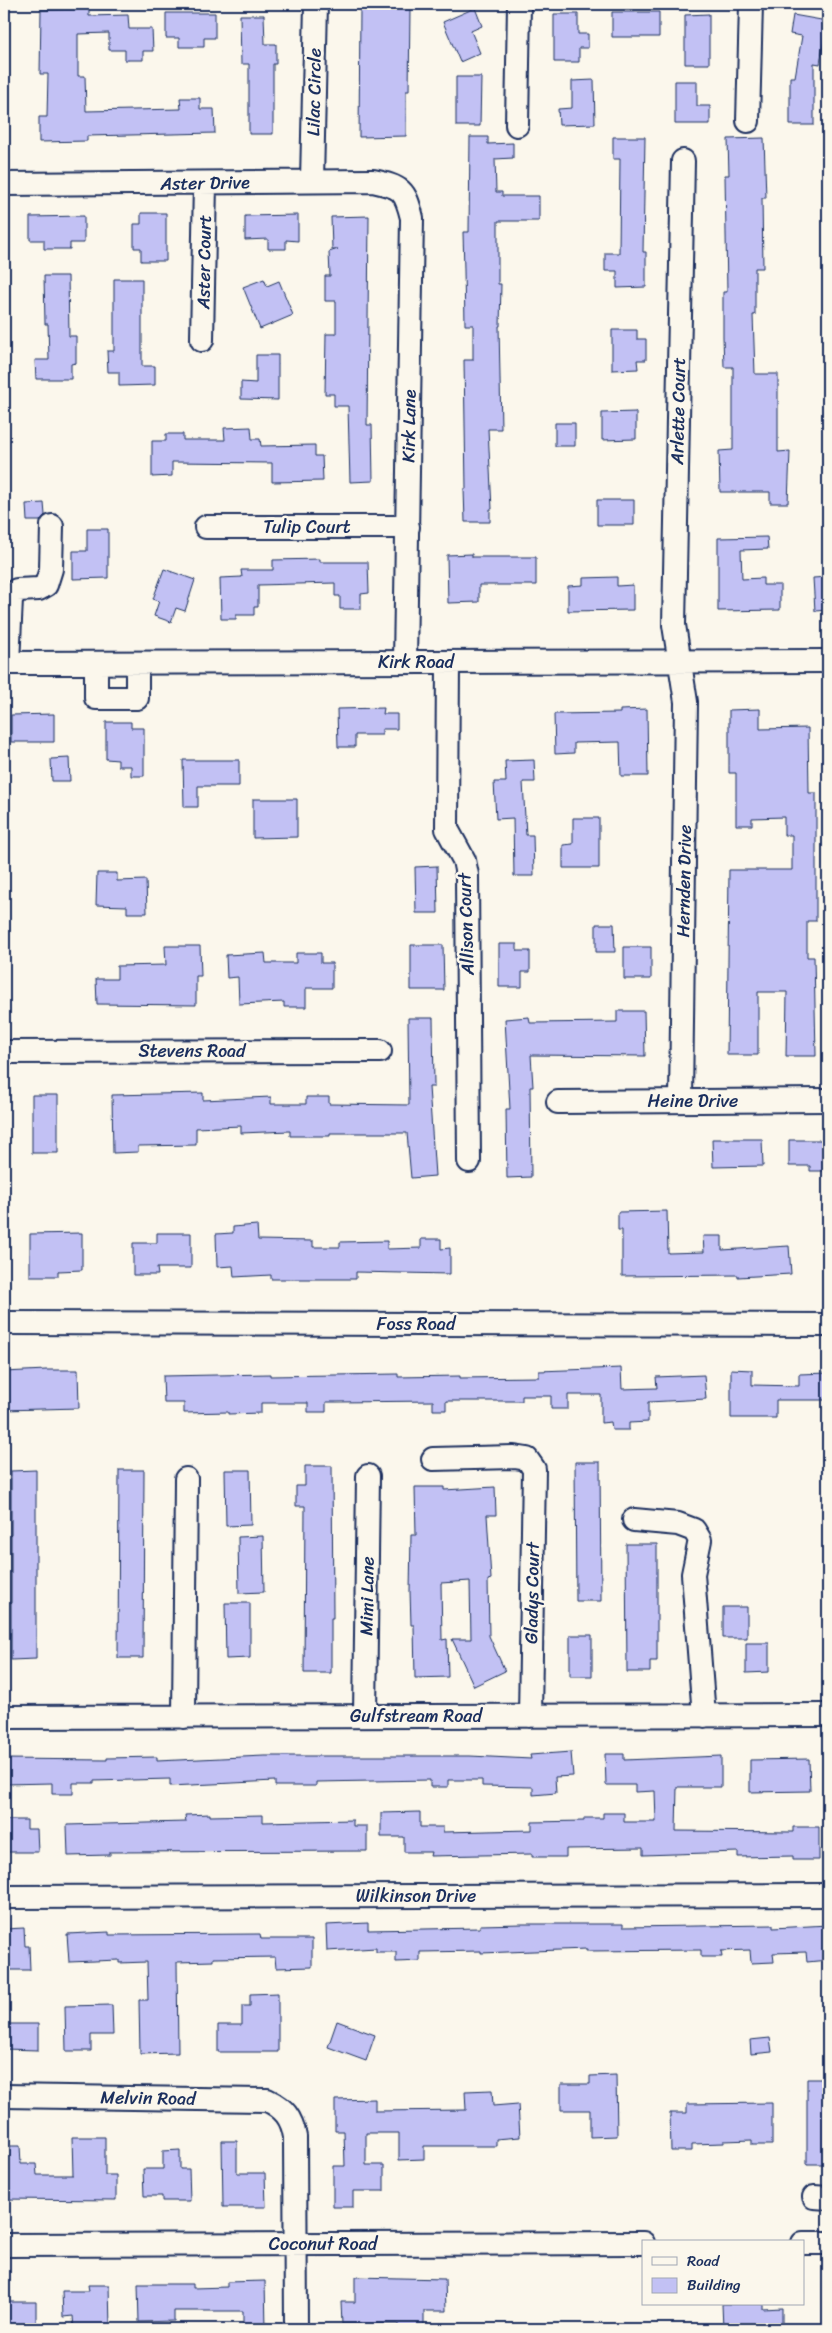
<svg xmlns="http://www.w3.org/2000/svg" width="832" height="2333" font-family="Sriracha,sans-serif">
  <rect width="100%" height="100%" fill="#fbf7ec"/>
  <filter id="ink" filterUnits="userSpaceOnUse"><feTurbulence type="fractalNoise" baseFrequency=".02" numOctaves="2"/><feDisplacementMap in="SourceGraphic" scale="10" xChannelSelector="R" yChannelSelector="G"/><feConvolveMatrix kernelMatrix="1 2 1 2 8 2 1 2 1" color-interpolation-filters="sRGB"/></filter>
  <g filter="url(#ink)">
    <path fill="#c2c1f4" stroke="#1b2f5e" d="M475 8 482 26 471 31 480 53 460 62 443 22Z
      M89 9V16L128 15 129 29H152L153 51H143V60H125V50H109V33L78 34V76H85L86 111 181 109 180 98H200V109H214L215 133 87 136V141L39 142V117H47L48 74H40L41 10Z
      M360 9H410L409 91H406V136L359 137Z
      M612 12H659V37H612Z
      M166 13H215V38H204V47H179V38H166Z
      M554 14H578V34H588V48H579V62H554Z
      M709 14V64H685V15Z
      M240 15H264L265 44H276V64H273V134H249V64H241Z
      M793 15 827 21 820 64 814 63V125H790V77H795L802 36 790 34Z
      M456 77H481L480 126H456Z
      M594 80 595 124 559 125 558 109 572 108V81Z
      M675 81H697V106H710V124H675Z
      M470 137H488V144L513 143V158L495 159 496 192H502V196H539V221H498V284H501L500 326H499L501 429H488L492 509H490V522H465L464 489H466L464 360H473V325H465L464 270 463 232H469Z
      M613 137H645L643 252H646V287L617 288V271H605V253H619L620 159H613Z
      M764 138 766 198H762L763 268H755V315H753L755 374H778V452L790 451 788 503H770V492H720L719 451 733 450V367H724L723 337V292H727L725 175H729L728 139Z
      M141 213H166V261H141V248H134V224H141Z
      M298 215V241L286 240V249H268V239L245 240V216Z
      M84 216V243H70V249H44V240H30V217Z
      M369 216 367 425H372L373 481 350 482 348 406H334V394H325L326 334H336V301H325V276H330L329 252 338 249H332L331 217Z
      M44 276H68L69 336H76V363L71 364V379H36L35 360H49L48 324H45Z
      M114 279H142V366H155V385L119 386V372H108L107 351H114Z
      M264 279 267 286 279 281 293 315 260 329 243 287Z
      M612 330H637V339H646V360H637L638 369 612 370Z
      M256 355H278V400L241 399V382L256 383Z
      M636 412V439L602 440V413Z
      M555 423H575V446H555Z
      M251 427 252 439H260L261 446 315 445V456H322L323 481 272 482V463L172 462V476L152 477V441H166V434H183V440H225L224 428Z
      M597 500H634V525H597Z
      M44 503 45 515 40 521H27L26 504Z
      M87 529H108V578L73 579V551H87Z
      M767 537 768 549 741 550 742 579 763 578V585H780V610L718 611V538Z
      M472 554V557H536V585H479V602L448 603 447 555Z
      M320 559V562H368L369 593 361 594V609H340V596H335V583L258 585V607H254V615H236V619H221L220 578 242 577 241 570H273V560Z
      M164 569 195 580 185 611 176 608 171 622 154 616 159 601 153 599Z
      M617 577V586L633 585V610L568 611V586L583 585V578Z
      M828 577V610L815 611 813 578Z
      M384 708 383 714H397V729H382V735H355V747H338L337 709Z
      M647 709 648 776H621L620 742 574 743V753L555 754 554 714 620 713V710Z
      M760 709V729L808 728 809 793H816V921H807V957H814L816 1056H786L787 992H758V1055H727L729 870H792V835H784V817L752 818V825H736V773H729V710Z
      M54 714V742H11V715Z
      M106 722H131V728H144V776H131V766H118V760L106 759Z
      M69 758 70 781H52L51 759Z
      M183 760H239V786H198V807H184Z
      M534 760 535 782H523L526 835H533L534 876H514L513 818 496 819 494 782H506L505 761Z
      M253 799H297V837L253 838Z
      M573 818H599V868H563V845L573 844Z
      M437 866 438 913H416L415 867Z
      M97 873H117V881L146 880 147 913H127V906L96 905Z
      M596 924H614L615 952H596Z
      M499 944H517V951H530V972H522V987H499Z
      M411 945H443L444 990H411Z
      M165 946H200L201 976H196V1005L97 1004 96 979H117V966L166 965Z
      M624 947H651V979H624Z
      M265 953 266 963H296V953H321V963H332V988H306V1007H284V1002L239 1004 238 977 227 978 226 955Z
      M617 1011H644L645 1056 531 1055 533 1087H530L531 1177 507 1178 506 1109H510L505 1019 529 1017 530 1023 617 1022Z
      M408 1018H433L434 1087H429L435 1176 411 1178 407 1133H330V1136H290V1131L241 1133V1126L196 1128V1145L138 1146V1152L113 1153 112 1095 203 1093V1100L271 1097V1104H306V1097H329V1104L409 1105Z
      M32 1095H58V1153H32Z
      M712 1139H762L763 1166 713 1167Z
      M789 1140H828V1171H810V1166H789Z
      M667 1211 668 1253 704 1252 703 1236H722V1250L789 1246 791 1274 738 1277V1275L622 1276V1230H618V1212Z
      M257 1225 258 1240 313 1241V1247H340V1242L387 1241V1249L421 1248V1239H441V1249L450 1248V1274L356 1272V1279H271V1275L234 1277 233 1266 217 1267 216 1234 233 1233V1227Z
      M82 1233V1270L58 1271V1276H30V1234Z
      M157 1233H191V1268H157L158 1275H133V1243H157Z
      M621 1368 622 1389 657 1388 656 1377 704 1375 706 1399 648 1402V1422L629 1423V1430H612L611 1422 601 1423V1395H568V1409H551V1396H522V1401H446V1410H433V1401L338 1402H326V1412H308V1403H261V1413L228 1414V1412L184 1413V1403H164L163 1376 270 1374V1376L398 1374V1377L460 1376V1378L539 1377V1371Z
      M731 1369 752 1370V1385L799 1386V1374L828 1373V1400H776V1418H731Z
      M46 1370H78L79 1408 4 1410V1372Z
      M575 1462H600L601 1601H576Z
      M305 1466H332L333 1618H331V1673H304L305 1506H296V1486H305Z
      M36 1470V1659L11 1660V1471Z
      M119 1470H144L143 1658H118Z
      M225 1470H250L251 1525 226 1526Z
      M415 1487H444V1490L495 1487 496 1515H487L491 1579 488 1580 489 1636 505 1671 474 1686 452 1639H471L470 1581 441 1583 442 1640 447 1639 448 1677 415 1678 414 1625H411L410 1591 411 1535H416Z
      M263 1536 264 1592 239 1593 238 1537Z
      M626 1544H657V1661H650V1672H627Z
      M225 1603H250V1658L226 1659Z
      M723 1607H747V1638H723Z
      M570 1635H592V1676H570Z
      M746 1643H769V1672L746 1673Z
      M571 1752 573 1776 555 1777 556 1793 533 1795V1787L482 1786V1780H448V1787H430V1780L316 1782V1786H275V1781L170 1786V1779L94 1781V1783H73V1794H52V1783L4 1784V1759L107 1760V1758L157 1757V1761L264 1756H470L531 1759 530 1755Z
      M605 1754H624V1760L721 1756V1787H677L676 1831 793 1832V1827H819V1860H793V1856L738 1857V1852L643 1855V1848L566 1849V1857H532V1854L430 1856 431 1852H404V1837H381V1813L420 1812V1827H443V1832L532 1830V1822L584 1821V1818H603V1813H624V1822H656L655 1791 635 1792V1785H606Z
      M809 1759 810 1791 750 1792V1760Z
      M210 1814V1816L263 1815V1822L353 1820V1826H367V1851L110 1852V1855L68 1856 67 1825 186 1822 185 1815Z
      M4 1820H27V1829H37L38 1852H4Z
      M368 1923V1930L480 1928V1925L522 1924H623V1927L773 1925V1928L828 1925V1960L807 1962 806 1952 773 1953 774 1962 751 1963 750 1950 721 1951 722 1957H701V1950L586 1951V1949L481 1953V1951L420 1952V1961L396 1962V1952H376V1948L327 1951 326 1925Z
      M24 1928 25 1946H29L30 1970H4V1929Z
      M109 1932V1935L260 1934 261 1939H312V1967L276 1968 275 1957 213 1958V1961L177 1962 178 2053 140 2054 139 2000H148L147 1962 119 1963V1960L69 1962 67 1934Z
      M278 1993V2052H218V2025H242V2006H250V1994Z
      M112 2005 113 2035H91V2051H66L65 2006Z
      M337 2021 375 2035 366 2061 328 2047Z
      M4 2024H38V2050L4 2049Z
      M770 2038 772 2052 751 2054 750 2040Z
      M616 2075 617 2136 590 2137V2110H561V2084H590V2076Z
      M807 2079H828V2164H807Z
      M492 2090 493 2106 518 2104 520 2137 496 2139V2146H424V2159L399 2160V2133H366V2165H384V2191H353V2207H333V2166H345L344 2131H335V2100L375 2099V2111L466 2110 465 2091Z
      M772 2103V2145H752V2140L724 2141V2143L692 2144V2151H671L670 2113H687V2104Z
      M72 2137H105V2175H116V2200L4 2199V2146H20L21 2164H36L37 2175H73Z
      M222 2141H237V2173H265L266 2207H223Z
      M180 2150V2169H189L190 2201H162V2196H144L143 2169H163V2151Z
      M355 2277 445 2279 446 2311H424V2328L398 2329V2324H342L341 2302H355Z
      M265 2281 266 2329H243V2311H174V2321L139 2322 138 2284H193V2288L227 2287V2282Z
      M88 2285H109L110 2329H74L73 2316 63 2317 62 2291H89Z
      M4 2302H36V2326L4 2329Z
      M722 2304H763V2309L782 2308V2329H723Z"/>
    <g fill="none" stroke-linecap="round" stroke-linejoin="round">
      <defs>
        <path id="minor" d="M748 121 751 4
          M517 125 519 4
          M312 180 316 4
          M4 184 373 181C401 187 405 189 412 218L405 662
          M202 340 205 183
          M206 527H408
          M448 662 447 829 464 860 467 875 469 1161
          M4 663 828 661
          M8 663 11 599 17 590 39 589 46 585 51 569 52 526
          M96 663V698H137V663
          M4 1052 380 1051
          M681 1101 686 702 674 625 683 161
          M558 1102 828 1100
          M4 1323 828 1325
          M433 1459 514 1457 527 1459 534 1469 530 1716
          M634 1520 678 1524 694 1530 700 1540 693 1574 704 1716
          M365 1716 368 1476
          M4 1717 828 1715
          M184 1717 186 1479
          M4 1897 828 1895
          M4 2096 267 2100C284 2108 292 2118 295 2137L296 2329
          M814 2197 828 2198
          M803 2243H828
          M4 2245 643 2243"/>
      </defs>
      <use href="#minor" stroke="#1b2f5e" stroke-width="26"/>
      <use href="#minor" stroke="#fbf7ec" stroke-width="22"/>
    </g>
  </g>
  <g text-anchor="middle" stroke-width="5" stroke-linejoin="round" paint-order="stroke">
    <g font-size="18" fill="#1b2f5e" stroke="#fbf7ec">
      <text transform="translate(314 92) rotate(-89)" y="6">Lilac Circle</text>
      <text transform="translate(205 183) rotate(-1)" y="6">Aster Drive</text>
      <text transform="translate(204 262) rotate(-89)" y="6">Aster Court</text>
      <text transform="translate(678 411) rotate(-89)" y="6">Arlette Court</text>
      <text transform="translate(409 426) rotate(-89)" y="6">Kirk Lane</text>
      <text x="307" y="533">Tulip Court</text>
      <text x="416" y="668">Kirk Road</text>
      <text transform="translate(684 881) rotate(-89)" y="6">Hernden Drive</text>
      <text transform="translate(466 924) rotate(-92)" y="6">Allison Court</text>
      <text x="192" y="1057">Stevens Road</text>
      <text x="693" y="1107">Heine Drive</text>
      <text x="416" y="1330">Foss Road</text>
      <text transform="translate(532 1593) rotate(-89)" y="6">Gladys Court</text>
      <text transform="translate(367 1596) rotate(-89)" y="6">Mimi Lane</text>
      <text x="416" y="1722">Gulfstream Road</text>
      <text x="416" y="1902">Wilkinson Drive</text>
      <text transform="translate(148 2098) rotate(1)" y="6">Melvin Road</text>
      <text x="323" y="2250">Coconut Road</text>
    </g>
  </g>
  <rect width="832" height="2333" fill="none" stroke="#fbf7ec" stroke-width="20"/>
  <rect x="10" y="10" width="812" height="2313" fill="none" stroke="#1b2f5e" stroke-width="2" filter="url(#ink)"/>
  <rect x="642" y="2240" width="162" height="65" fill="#fbf7ec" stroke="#a1a7b3"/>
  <rect x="652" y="2257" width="25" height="8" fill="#fbf7ec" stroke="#a1a7b3"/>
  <text x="687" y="2266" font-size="15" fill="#1b2f5e">Road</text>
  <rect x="652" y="2278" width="25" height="15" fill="#c2c1f4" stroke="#a1a7b3"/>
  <text x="687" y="2290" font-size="15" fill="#1b2f5e">Building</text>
</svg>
